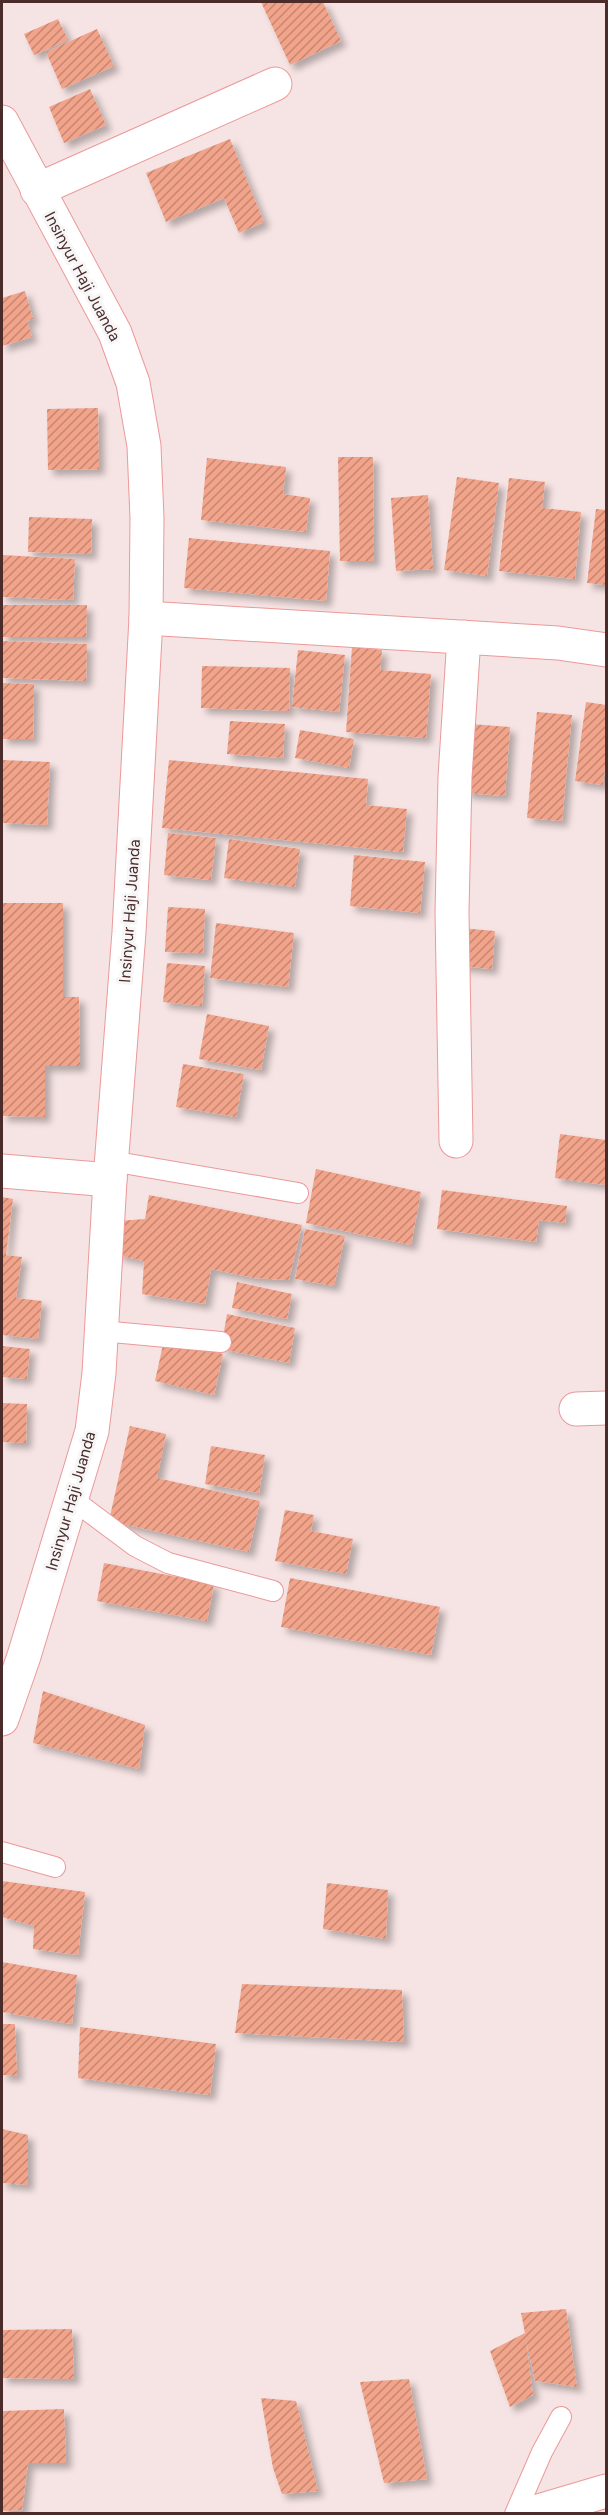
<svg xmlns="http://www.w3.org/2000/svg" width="608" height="2515" font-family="Figtree,sans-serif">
  <defs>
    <pattern id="building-hatch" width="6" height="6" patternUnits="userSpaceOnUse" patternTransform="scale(1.5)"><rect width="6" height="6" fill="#f2a48b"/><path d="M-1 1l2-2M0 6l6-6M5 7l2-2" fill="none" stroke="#c68672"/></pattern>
    <filter id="shadow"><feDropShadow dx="5.5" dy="5.5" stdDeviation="3" flood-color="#0004"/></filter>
  </defs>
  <rect width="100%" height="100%" fill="#f6e3e3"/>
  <path fill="url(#building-hatch)" filter="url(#shadow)" d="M261 2H323L341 41 290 65Z
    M58 19 68 40 34 55 24 34Z
    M97 29 114 66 62 89 46 52Z
    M90 89 106 125 64 143 49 107Z
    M230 139 264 222 239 233 224 198 166 222 146 173Z
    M25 291 33 319 27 321 32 337 2 346V298Z
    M98 408 99 469 48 470 47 409Z
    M338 457H373L374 561H340Z
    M207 458 286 467 283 494 310 498 306 532 201 520Z
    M457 477 499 483 487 576 444 570Z
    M509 478 545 482 542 508 581 512 575 579 499 571Z
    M428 495 433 569 396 571 391 498Z
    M596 509 606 510V585L587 583Z
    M29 517 92 519 91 554 28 552Z
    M189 538 330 551 326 601 184 588Z
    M2 555 75 559 73 600 2 597Z
    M2 605H87L86 637H2Z
    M2 641 87 644 86 681 2 678Z
    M352 647 382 650 380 670 431 674 426 738 346 732Z
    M298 650 345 655 339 712 292 707Z
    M202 666 290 668 289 711 201 708Z
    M2 683 34 684 33 739H2Z
    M586 702 606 705V759L603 785 575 781Z
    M537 712 572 715 562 821 527 818Z
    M230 721 285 724 283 758 227 754Z
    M470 724 510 727 505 796 465 793Z
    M300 730 354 739 349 768 295 758Z
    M2 760 50 762 47 825 2 823Z
    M169 760 368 779 366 805 407 809 403 852 162 828Z
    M168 833 216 838 211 880 164 875Z
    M229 839 300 849 295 887 224 878Z
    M354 855 425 862 420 913 350 906Z
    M2 903H63V997H79L80 1066H45V1117L2 1116Z
    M168 907 205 909 203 953 165 952Z
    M216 923 294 933 288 987 210 978Z
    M461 928 495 931 492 969 459 966Z
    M167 963 205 966 202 1006 163 1002Z
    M207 1014 269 1026 261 1070 199 1059Z
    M183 1064 244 1074 236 1117 176 1107Z
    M560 1134 606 1140V1185L555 1178Z
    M316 1169 421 1192 411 1245 306 1223Z
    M442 1190 567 1206 565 1223 539 1220 536 1242 437 1229Z
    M149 1195 302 1225 289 1280 254 1278 211 1269 205 1304 142 1294 144 1261 117 1255 118 1221 145 1219Z
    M2 1197 13 1199 6 1255 22 1257 16 1298 42 1301 38 1339 2 1335Z
    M305 1229 345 1236 334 1286 295 1279Z
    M237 1282 292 1294 287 1319 232 1308Z
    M227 1314 295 1328 289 1363 221 1349Z
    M164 1340 223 1354 214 1395 155 1381Z
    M2 1346 30 1349 27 1379 2 1377Z
    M2 1403 27 1404 26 1443 2 1442Z
    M130 1426 166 1434 157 1478 260 1501 249 1552 109 1521Z
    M211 1446 265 1455 259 1493 205 1484Z
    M285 1510 314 1515 311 1531 353 1539 346 1574 275 1561Z
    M104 1563 214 1584 207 1621 97 1601Z
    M290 1578 440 1607 431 1655 281 1627Z
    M43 1691 145 1725 139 1769 33 1743Z
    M2 1881 85 1892 78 1955 33 1949 34 1926 2 1917Z
    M327 1883 388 1890 386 1939 323 1929Z
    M2 1962 77 1975 72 2024 2 2012Z
    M242 1984 402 1990 404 2042 235 2033Z
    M2 2024H15L17 2076 2 2075Z
    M80 2027 216 2044 210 2095 78 2078Z
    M2 2129 28 2135V2185L2 2183Z
    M566 2309 577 2387 535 2381 526 2340 533 2395 510 2407 490 2351 525 2333 521 2313Z
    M72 2329 74 2379 2 2378V2330Z
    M409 2379 427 2479 384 2483 360 2382Z
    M261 2398 296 2401 318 2491 282 2494 273 2468Z
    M64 2409 66 2463H28L22 2510 2 2511V2411Z"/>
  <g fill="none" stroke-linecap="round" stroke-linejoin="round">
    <defs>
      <path id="lane" d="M111 1161 298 1193
        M101 1331 221 1342
        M72 1499 135 1546 168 1563 273 1591
        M2 1852 55 1867
        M515 2514 542 2452 561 2417"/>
      <path id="street" d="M37 190 275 84
        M146 618 558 643 606 650
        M456 1141 452 912 455 777 464 637
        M2 1171 110 1180
        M576 1409 606 1408
        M528 2514 606 2491"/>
      <path id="secondary" d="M2 122 115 333 133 383 144 446 147 518 146 618 129 932 110 1180 99 1373 92 1431 24 1656 2 1719"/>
    </defs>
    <use href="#lane" stroke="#ec999a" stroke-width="22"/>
    <use href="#street" stroke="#ec999a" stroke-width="35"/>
    <use href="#secondary" stroke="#ec999a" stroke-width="35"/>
    <use href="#lane" stroke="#fff" stroke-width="20"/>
    <use href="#street" stroke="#fff" stroke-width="33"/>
    <use href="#secondary" stroke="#fff" stroke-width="33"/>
  </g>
  <g text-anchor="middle" stroke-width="6" stroke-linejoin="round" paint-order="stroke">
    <g font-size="16" fill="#4c2b2b" stroke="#f6f6f6">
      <text transform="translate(83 276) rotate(62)" y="6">Insinyur Haji Juanda</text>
      <text transform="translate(129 911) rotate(-86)" y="6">Insinyur Haji Juanda</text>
      <text transform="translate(70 1501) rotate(-74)" y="6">Insinyur Haji Juanda</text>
    </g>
  </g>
  <rect width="608" height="2515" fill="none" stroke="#4c2b2b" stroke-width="6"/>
</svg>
